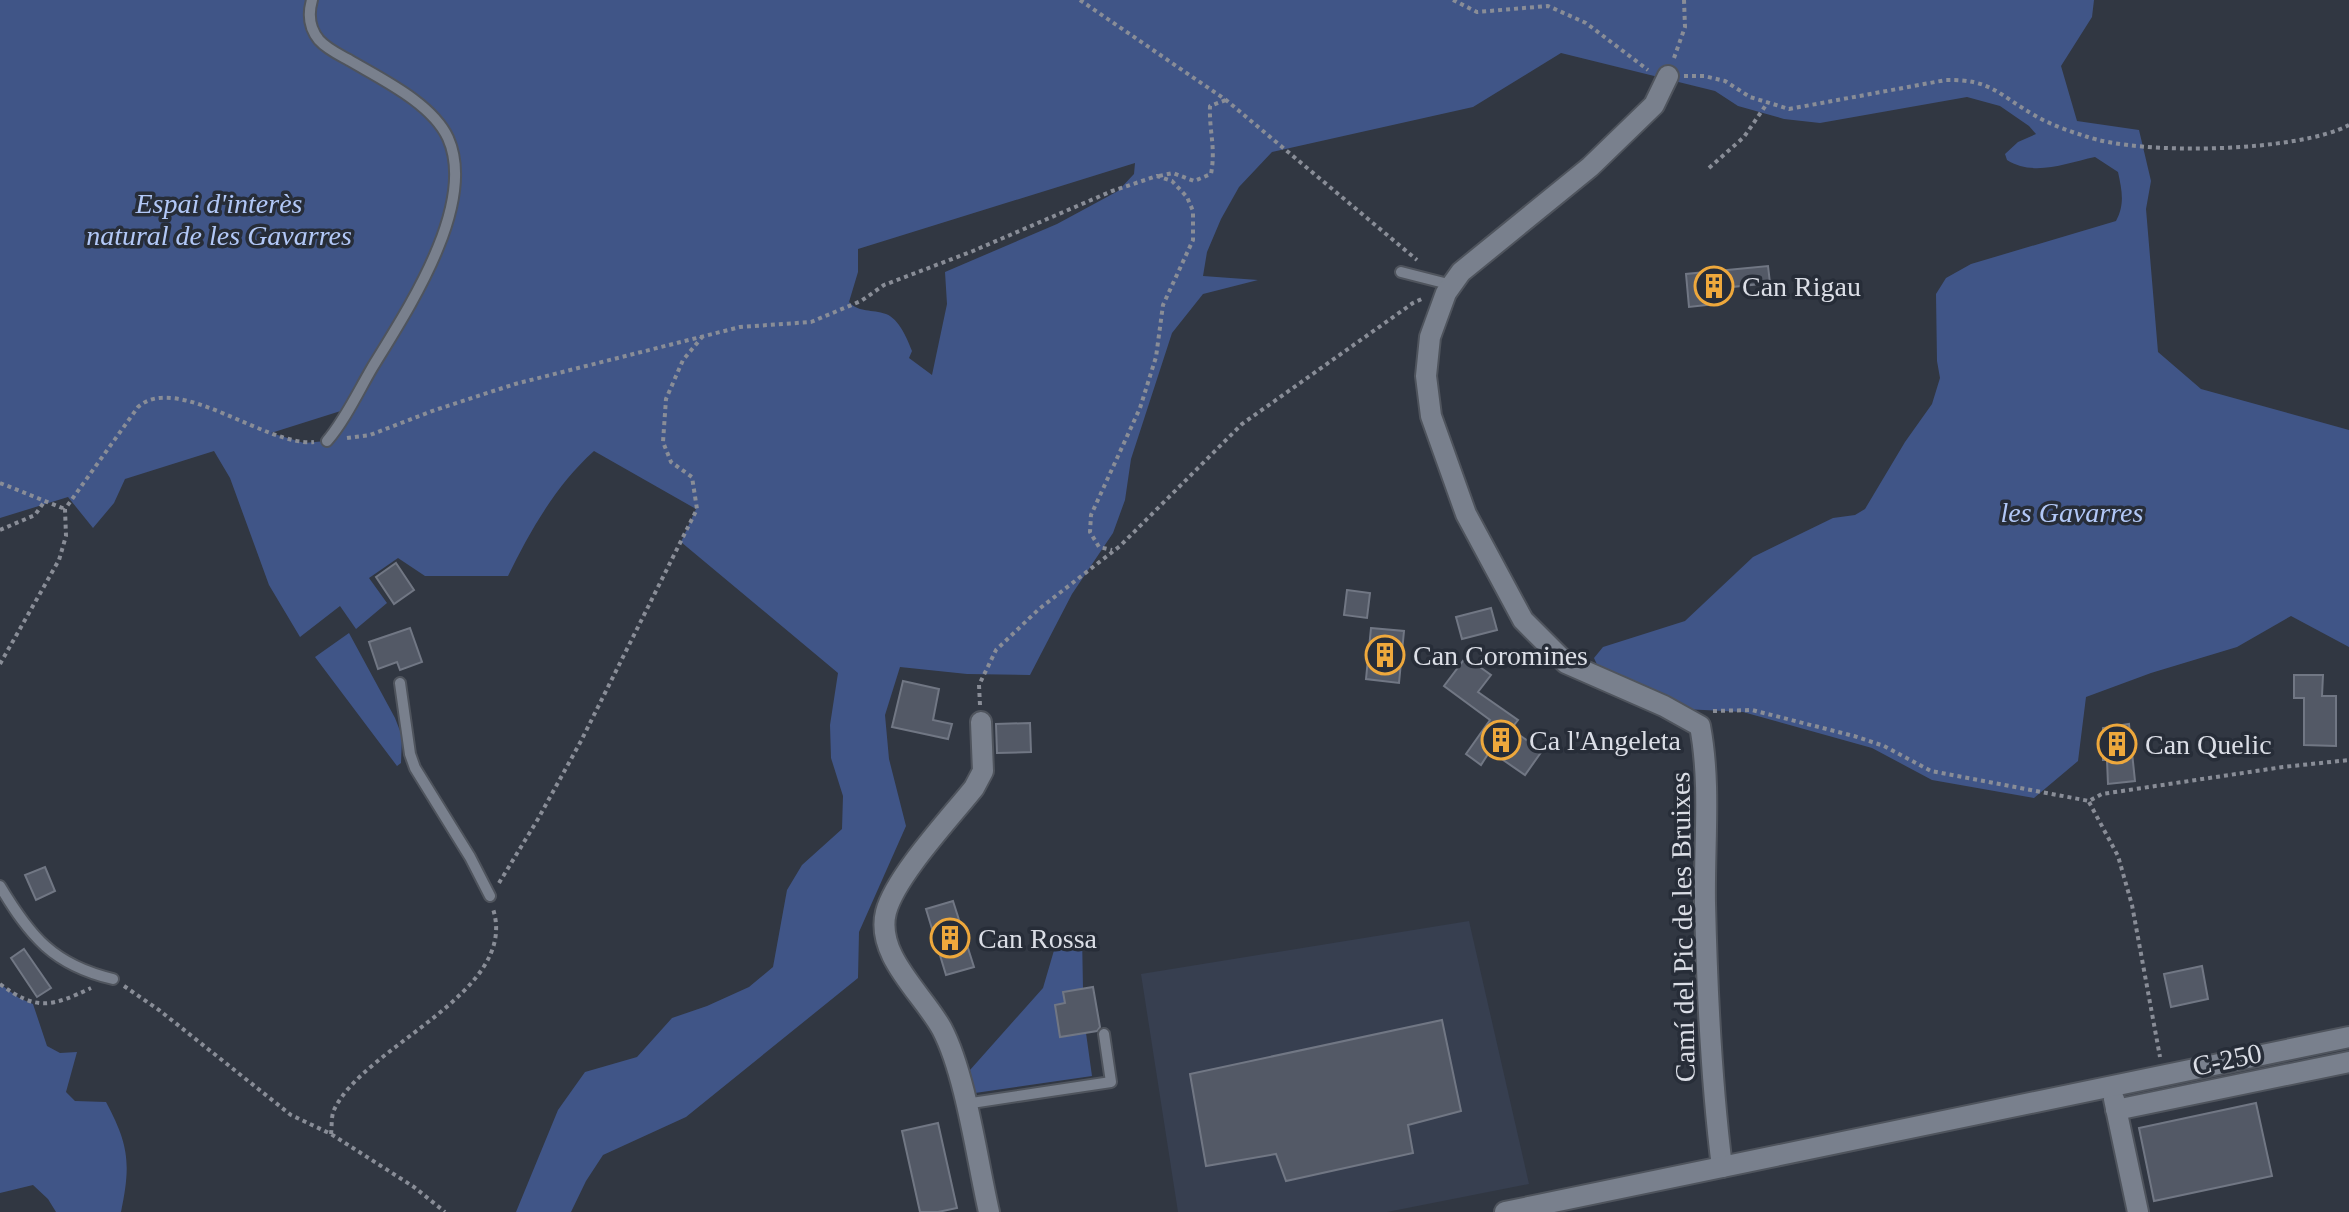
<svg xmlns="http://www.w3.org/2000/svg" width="2349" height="1212" font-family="'Times New Roman',serif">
  <rect width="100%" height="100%" fill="#313742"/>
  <path fill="#373f50" d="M1469 921 1529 1184 1387 1212H1178L1141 974Z"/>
  <path fill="#405587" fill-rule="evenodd" d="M0 0H2094L2092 17 2061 66 2077 121 2139 130 2151 181 2146 209 2158 352 2201 389 2349 430V647L2291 616 2237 647 2151 673 2086 697 2078 761 2034 798 1932 780 1872 748 1743 712 1684 709 1601 673 1594 658 1603 647 1685 621 1753 557 1833 518 1855 515 1865 509 1905 442 1932 404 1940 378 1937 361 1936 294 1946 278 1971 264 2116 221C2125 204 2122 191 2118 172L2095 157C2066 163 2034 177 2007 160L2005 154 2018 142 2036 134 2029 126 2000 106 1967 97 1820 123 1784 119 1738 106 1715 91 1561 53 1473 107 1272 152 1239 187 1221 219 1207 252 1203 276 1258 280 1203 294 1172 333 1131 459 1125 500 1113 533 1072 594 1030 675 967 674 900 667 885 715 889 759 906 826 859 932 858 978 686 1117 603 1155 586 1181 571 1212H516L558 1110 585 1072 637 1057 672 1018 707 1006 749 987 773 967 787 890 802 865 842 829 843 796 831 758 830 725 838 673 681 542 696 509 594 451C556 485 530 531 508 576H425L398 558 369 578 387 603 356 629 340 606 300 637 269 585 230 478 214 451 125 479 114 503 93 528 68 497 0 518ZM1135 163 1134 174 1118 191 1057 224 945 272 947 304 932 375 909 358 912 351C907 338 899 319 886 314 872 309 859 313 849 302L858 272V249ZM347 409 326 441 304 443 271 433Z
    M349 633 395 718 402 736 401 763 397 766 315 657Z
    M1082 934 1083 989 1063 992 1065 1003 1055 1005 1086 1033 1092 1076 975 1093 970 1070 1043 988 1055 947 1065 938Z
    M0 984 19 998 33 1004 47 1046 60 1053 77 1052 66 1092 75 1101 106 1102C129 1145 131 1164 121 1212H56L48 1199 33 1185 0 1193Z"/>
  <path fill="#535966" stroke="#717784" stroke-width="2" d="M1768 266 1770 283 1713 289 1715 304 1689 307 1686 274Z
    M396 563 414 590 394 604 376 577Z
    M1347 590 1370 593 1367 618 1344 615Z
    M1491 608 1497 630 1462 639 1456 617Z
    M410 628 422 662 400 670 397 662 378 669 369 642Z
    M1371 628 1404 631 1399 683 1366 679Z
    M1466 657 1491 675 1478 692 1518 720 1511 729 1542 751 1525 775 1490 751 1481 765 1466 754 1490 720 1444 686Z
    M2294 675H2323L2322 696H2336V746L2304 745V698H2294Z
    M903 681 939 689 933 720 952 724 948 739 892 727Z
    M1030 723 1031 752 997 753 996 724Z
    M2129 724 2135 781 2108 784 2107 760H2103V728Z
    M45 867 55 891 36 900 25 875Z
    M953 901 974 967 946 975 926 909Z
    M24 949 51 988 37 997 11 958Z
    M2202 966 2208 999 2171 1007 2164 974Z
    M1093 987 1100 1027 1097 1031 1060 1037 1055 1005 1065 1003 1063 992Z
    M1442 1020 1461 1111 1408 1125 1413 1153 1286 1181 1276 1154 1206 1166 1190 1074Z
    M2256 1103 2272 1176 2154 1201 2139 1128Z
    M938 1123 957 1208 938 1212H920L902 1131Z"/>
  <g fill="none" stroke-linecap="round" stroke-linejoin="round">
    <defs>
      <path id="lane" d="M312 0C308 14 309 28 319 40 327 49 338 54 349 60 381 79 432 103 448 138 478 205 406 312 372 368 358 392 345 420 327 441
        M1401 272 1452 285
        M400 683 410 754 415 768 470 857 490 896
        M0 886C30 936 53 965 113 979
        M965 1104 1111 1082 1104 1034"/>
      <path id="street" d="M1668 76 1654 105 1590 167 1461 272 1446 293 1430 337 1426 376 1431 416 1466 514 1523 620 1566 663 1664 706 1700 726C1711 784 1704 844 1705 903 1707 991 1711 1080 1722 1167
        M981 722 983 771 974 788C950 818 895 877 886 912 875 955 923 994 942 1029 966 1075 977 1160 989 1212
        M2114 1099 2138 1212
        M2116 1110 2349 1062"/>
      <path id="secondary" d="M1505 1212 2349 1037"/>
    </defs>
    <use href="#lane" stroke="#4f545d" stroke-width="14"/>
    <use href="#street" stroke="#4f545d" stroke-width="24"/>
    <use href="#secondary" stroke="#4f545d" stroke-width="24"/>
    <path stroke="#898d97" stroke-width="4" stroke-dasharray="4 4" stroke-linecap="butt" d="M1080 0 1226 100 1417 260
      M1453 0 1477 12 1548 6 1586 23 1648 70
      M1674 58 1685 27 1684 0
      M1684 76H1704L1725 81 1750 97 1789 109 1946 80C1991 79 1999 95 2034 115 2049 124 2068 131 2085 136 2139 156 2299 152 2349 125
      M1709 168 1744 137 1768 102
      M1159 176 1173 173 1194 181 1211 174C1216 147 1209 132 1210 106L1226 100
      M347 438 370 435 435 410 515 384 740 327 811 322 861 301 884 285 973 251 1112 191 1157 176 1172 181 1187 197 1193 211V240L1163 305 1156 357 1140 408 1091 515 1090 532 1099 547 1112 550
      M0 483 65 509
      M0 530 35 515 44 502
      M0 664 59 560 66 536 65 509 138 407C177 372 267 447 314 442
      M980 705 979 685 996 650 1039 609 1120 546 1242 424 1413 303 1424 298
      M1713 711 1752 710 1854 736 1884 746 1931 771 2089 801 2102 794 2283 767 2349 760
      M2089 802 2118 856 2132 905 2160 1057
      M499 883 538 819 581 741 697 509 692 477 671 462 663 442 666 399 683 360 703 336
      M0 984C36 1011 51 1007 91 988
      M124 986 159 1010 291 1115 331 1134 414 1187 445 1212
      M331 1134C332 1126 331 1117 334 1110 364 1045 520 993 493 909"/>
    <use href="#lane" stroke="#79808d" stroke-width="10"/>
    <use href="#street" stroke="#79808d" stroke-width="20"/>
    <use href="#secondary" stroke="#79808d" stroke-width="20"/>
  </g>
  <defs>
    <symbol id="building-ring" viewBox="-11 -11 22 22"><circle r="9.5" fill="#272d38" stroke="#eea83c" stroke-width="1.5"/><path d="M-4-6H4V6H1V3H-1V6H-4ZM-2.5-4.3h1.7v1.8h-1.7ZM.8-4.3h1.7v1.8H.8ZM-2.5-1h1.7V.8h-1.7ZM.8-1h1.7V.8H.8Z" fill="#eea83c"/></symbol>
  </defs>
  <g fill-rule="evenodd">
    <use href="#building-ring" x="1692" y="264" width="44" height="44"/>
    <use href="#building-ring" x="1363" y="633" width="44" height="44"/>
    <use href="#building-ring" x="1479" y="718" width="44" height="44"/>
    <use href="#building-ring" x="2095" y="722" width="44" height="44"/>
    <use href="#building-ring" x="928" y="916" width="44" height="44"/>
  </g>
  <g text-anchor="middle" stroke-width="7" stroke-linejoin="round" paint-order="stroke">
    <g font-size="28" font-style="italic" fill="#b2c8f7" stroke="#272d38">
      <text x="219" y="213">Espai d'interès<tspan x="219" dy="32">natural de les Gavarres</tspan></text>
      <text x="2072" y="522">les Gavarres</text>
    </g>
    <g font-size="28" fill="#dbdee6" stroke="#272d38" text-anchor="start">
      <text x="1742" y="296">Can Rigau</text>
      <text x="1413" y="665">Can Coromines</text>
      <text x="1529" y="750">Ca l'Angeleta</text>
      <text x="2145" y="754">Can Quelic</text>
      <text x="978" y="948">Can Rossa</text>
    </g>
    <g font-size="28" fill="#dbdee6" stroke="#272d38">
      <text transform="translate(1682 927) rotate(-91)" y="10">Camí del Pic de les Bruixes</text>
      <text transform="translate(2227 1059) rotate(-12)" y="10">C-250</text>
    </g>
  </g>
</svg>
